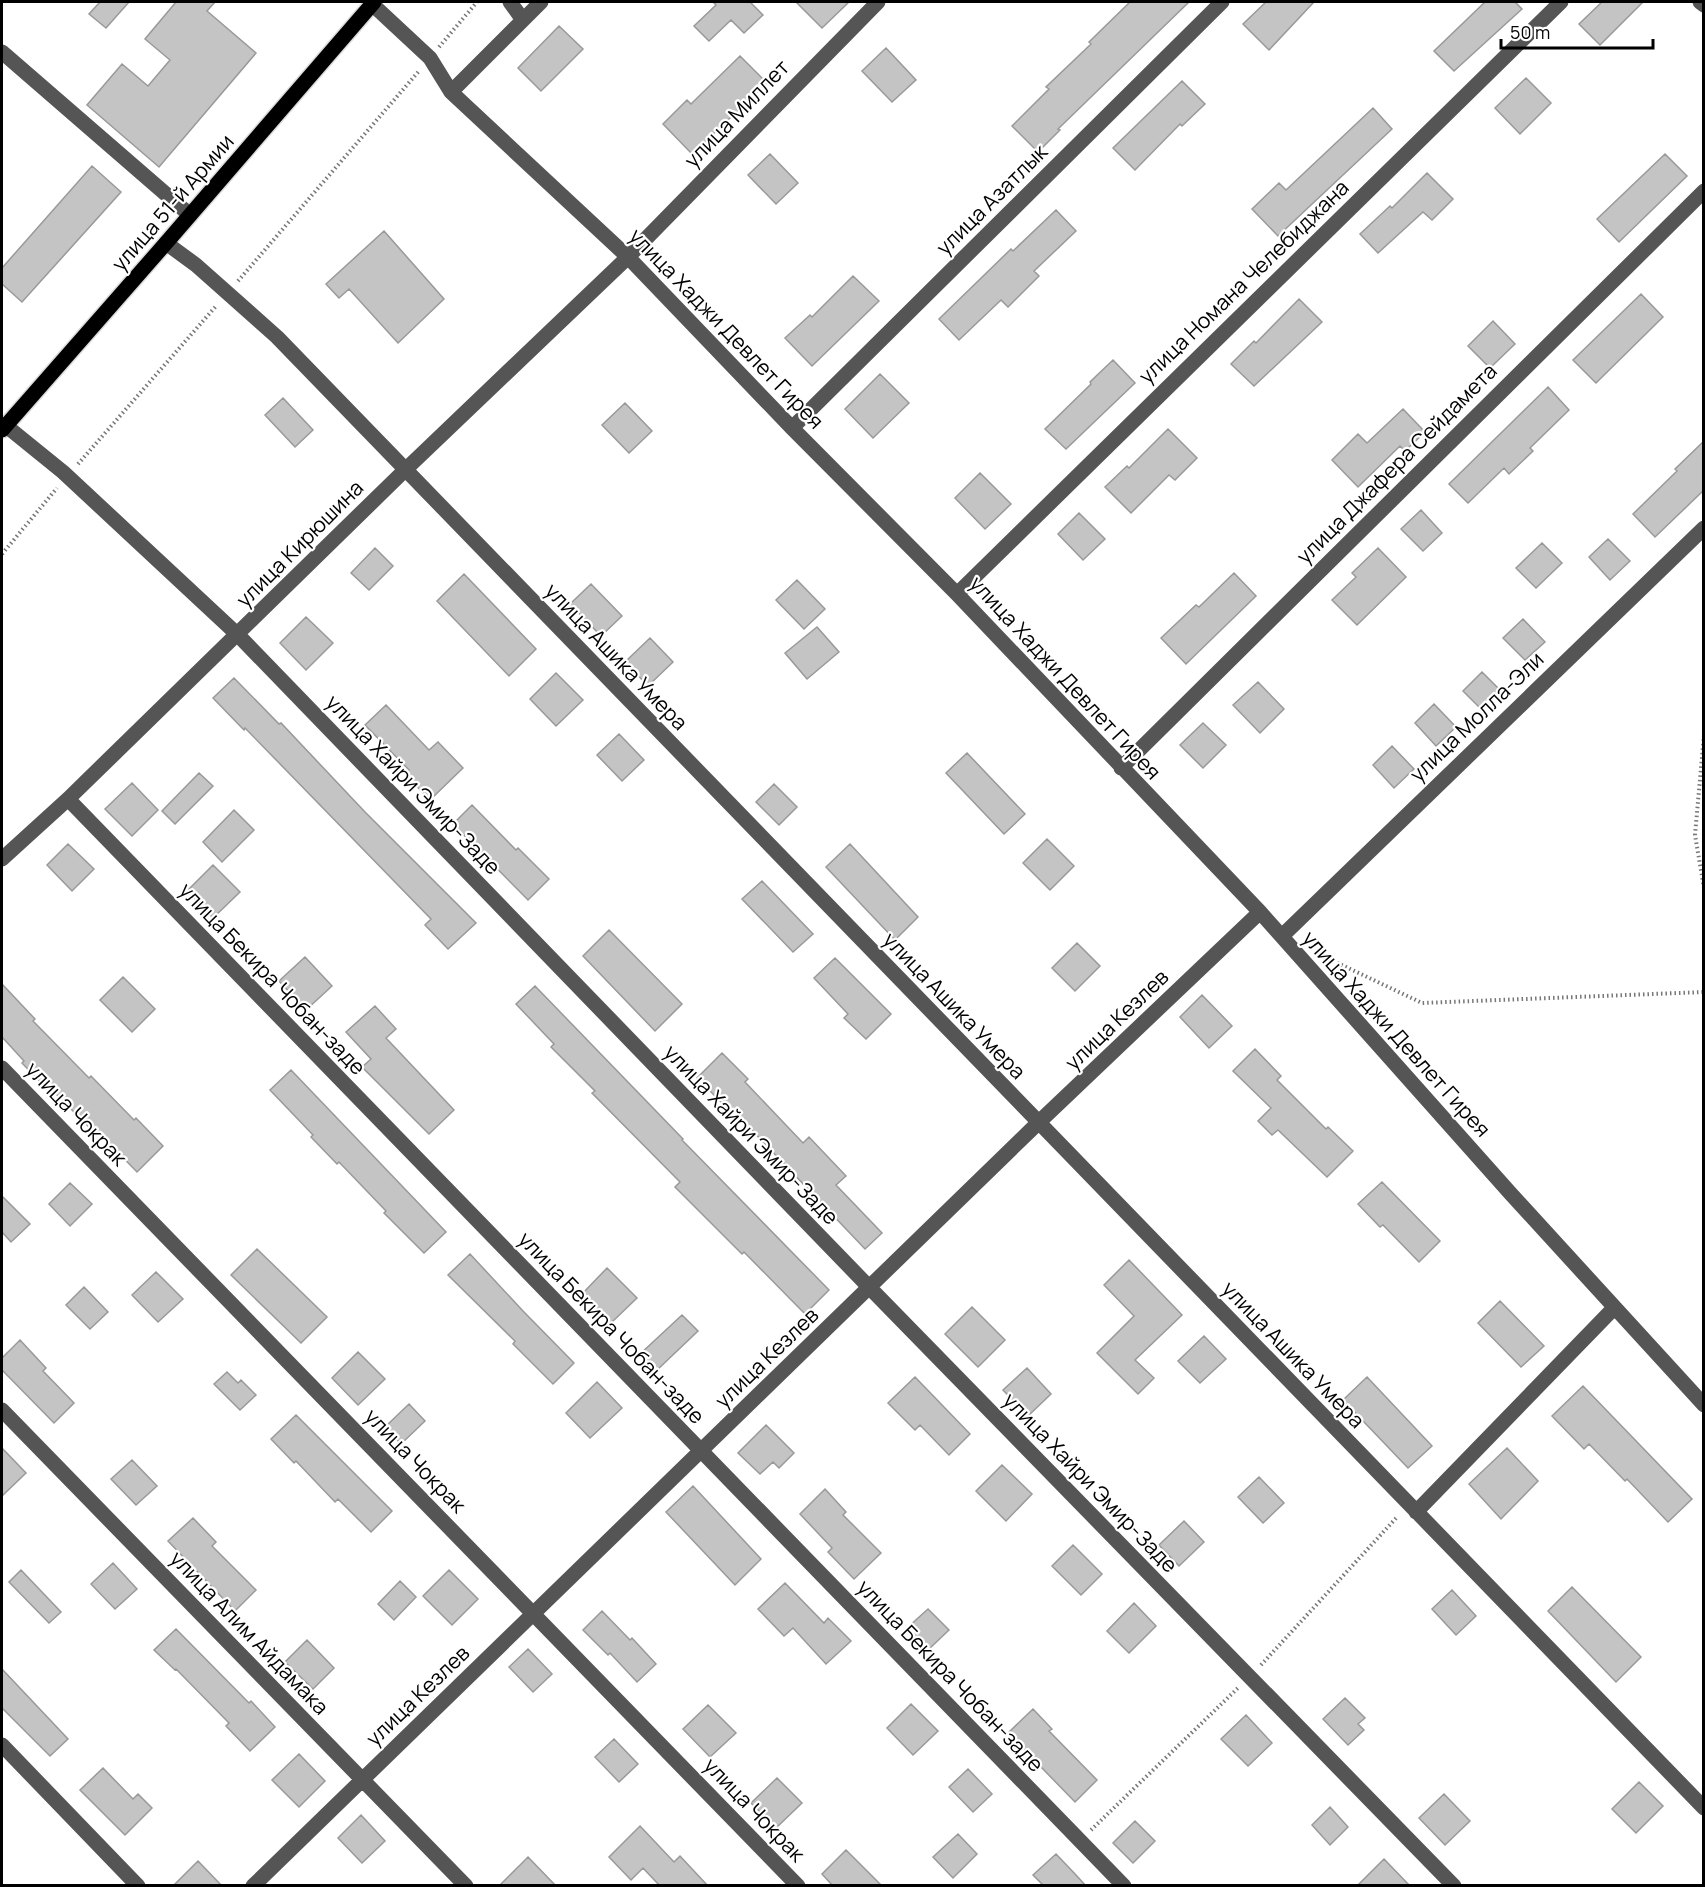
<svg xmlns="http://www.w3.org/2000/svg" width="1705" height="1887" font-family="Manrope,sans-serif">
  <rect width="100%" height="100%" fill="#fff"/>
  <path fill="#c4c4c4" stroke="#999" stroke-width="1.5" d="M100 2H129L106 28 89 14Z
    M176 2H215L207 11 256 53 159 167 87 105 122 64 148 86 170 60 145 39Z
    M713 2H750L763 15 744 33 731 20 709 41 694 26 716 5Z
    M796 2H849L822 28Z
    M1130 2H1189L1058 129 1060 130 1038 152 1012 126 1049 89 1046 87 1091 44 1089 42Z
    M1266 2H1314L1269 50 1243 24Z
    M1485 2H1515L1522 9 1454 71 1434 51Z
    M1602 2H1643L1600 45 1579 24Z
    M559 26 583 49 541 91 518 68Z
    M886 48 916 80 892 102 862 71Z
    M740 56 767 83 692 154 663 124 687 100 691 104Z
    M1526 78 1551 103 1520 134 1495 108Z
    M1182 81 1205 104 1182 126 1180 124 1135 170 1113 148Z
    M1373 108 1392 129 1278 236 1252 209 1279 183 1286 190Z
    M770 154 798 183 776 204 748 175Z
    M1665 154 1687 176 1619 242 1597 219Z
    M92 166 121 192 22 302 2 284V268Z
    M1427 173 1453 199 1432 220 1423 212 1378 253 1360 234 1390 206 1392 208Z
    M1056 210 1076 231 1034 271 1039 276 1008 307 1001 300 959 340 939 319 1011 249 1013 251Z
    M384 231 444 299 398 343 349 289 339 298 326 284Z
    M853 276 879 301 812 366 785 338 810 315 812 317Z
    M1641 294 1663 317 1596 383 1573 360Z
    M1299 299 1322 322 1254 386 1231 364 1254 341 1256 343Z
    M1493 321 1515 344 1490 368 1468 346Z
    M1113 360 1135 383 1066 449 1045 429 1091 384 1090 382Z
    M880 374 909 403 873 438 845 409Z
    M1548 387 1569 410 1530 448 1533 451 1509 474 1504 468 1468 503 1449 484Z
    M283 398 313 430 295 447 265 415Z
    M625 403 652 431 629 453 602 425Z
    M1403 409 1425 432 1405 451 1400 446 1358 487 1332 460 1358 434 1367 443Z
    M1168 429 1197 458 1175 480 1169 475 1131 513 1105 487 1127 466 1129 468Z
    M1704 441V490L1655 537 1633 514 1677 471 1675 469Z
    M980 473 1011 504 985 529 955 498Z
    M1421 510 1442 533 1423 551 1401 529Z
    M1079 513 1105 539 1083 560 1058 534Z
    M1608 539 1630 561 1610 580 1589 557Z
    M1542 543 1562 563 1536 588 1516 568Z
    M375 548 393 566 369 590 351 573Z
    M1378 548 1406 577 1357 625 1332 600 1356 577 1352 573Z
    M1234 573 1256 596 1186 664 1161 638 1196 605 1199 607Z
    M464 574 536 649 509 676 437 601Z
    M797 580 825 609 804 629 776 600Z
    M591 584 622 616 601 636 570 604Z
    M306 617 333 643 306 670 280 643Z
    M1523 619 1545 642 1525 660 1503 638Z
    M817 627 839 652 807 679 785 653Z
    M650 638 673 662 648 686 625 662Z
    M1482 672 1499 689 1480 708 1463 691Z
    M556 673 583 700 556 726 530 699Z
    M234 678 279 724 281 723 365 812 476 923 448 949 425 925 431 919 245 728 244 730 213 698Z
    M1258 682 1284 709 1260 733 1233 705Z
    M1434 704 1456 727 1436 746 1415 723Z
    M386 705 429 750 438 742 463 768 430 800 405 774 409 770 365 725Z
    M1203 723 1226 745 1203 768 1180 745Z
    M619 734 644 760 622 781 597 755Z
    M1392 746 1414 769 1394 788 1373 765Z
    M967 753 1025 814 1004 834 946 773Z
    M199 773 213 786 175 824 162 811Z
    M132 783 158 810 132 836 105 809Z
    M774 784 797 807 779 825 756 802Z
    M472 805 516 850 518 848 549 879 528 900 453 824Z
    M234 810 254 830 222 862 203 842Z
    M1047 839 1074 866 1050 890 1023 863Z
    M68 844 94 869 72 891 47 865Z
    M850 844 918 917 895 940 826 867Z
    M213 865 240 892 213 918 187 891Z
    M762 881 813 934 793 952 742 899Z
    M609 930 682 1004 655 1031 583 956Z
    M1077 943 1100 966 1075 991 1052 968Z
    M305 957 332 986 306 1010 279 981Z
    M835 958 891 1014 866 1039 844 1018 848 1014 814 978Z
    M123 977 155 1009 132 1032 100 1000Z
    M2 984 35 1019 33 1021 89 1078 91 1076 134 1120 136 1118 163 1146 137 1172 93 1127 91 1129 50 1088 48 1090 22 1063 24 1061 2 1037Z
    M535 986 683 1139 682 1140 829 1290 805 1314 744 1252 742 1254 675 1187 680 1182 592 1093 595 1091 551 1047 554 1044 516 1004Z
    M1202 995 1232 1026 1209 1048 1180 1017Z
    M375 1006 396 1029 386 1038 454 1110 429 1134 362 1067 371 1059 346 1032Z
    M1255 1049 1281 1076 1277 1080 1326 1129 1328 1127 1353 1151 1327 1177 1278 1130 1272 1135 1258 1121 1271 1108 1233 1071Z
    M722 1053 748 1079 745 1082 803 1143 809 1137 846 1176 836 1185 882 1233 865 1249 725 1102 723 1104 697 1078Z
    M291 1070 446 1232 424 1253 384 1213 386 1211 339 1162 337 1164 311 1137 313 1135 270 1090Z
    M1382 1182 1440 1241 1419 1262 1383 1225 1380 1227 1358 1204Z
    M70 1183 92 1204 70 1226 49 1204Z
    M2 1196 30 1224 11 1242 2 1232Z
    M257 1249 327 1317 301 1343 231 1275Z
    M470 1254 523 1311 574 1363 553 1384 513 1344 515 1341 448 1275Z
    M1129 1260 1182 1315 1135 1360 1154 1378 1138 1394 1097 1353 1134 1316 1104 1285Z
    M607 1268 637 1298 611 1323 582 1294Z
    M156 1272 183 1299 158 1322 132 1295Z
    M84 1287 108 1312 90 1329 66 1305Z
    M1500 1301 1544 1346 1521 1367 1478 1323Z
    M972 1307 1005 1340 978 1367 945 1334Z
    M682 1315 698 1331 655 1372 639 1355Z
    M1204 1336 1226 1359 1200 1383 1178 1361Z
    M20 1340 46 1368 43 1371 74 1403 54 1423 2 1370V1358Z
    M358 1352 385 1379 358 1405 332 1378Z
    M1027 1368 1051 1394 1028 1416 1003 1390Z
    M227 1372 238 1383 241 1380 256 1395 240 1410 214 1384Z
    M915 1377 970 1434 949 1455 920 1425 915 1430 888 1403Z
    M1367 1377 1432 1446 1408 1468 1343 1400Z
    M597 1382 622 1408 590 1438 566 1413Z
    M1583 1386 1692 1499 1668 1522 1627 1479 1625 1481 1589 1444 1584 1449 1552 1416Z
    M409 1404 425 1421 401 1444 385 1427Z
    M296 1415 392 1511 371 1532 338 1499 335 1502 296 1461 294 1463 271 1439Z
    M766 1425 794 1453 779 1468 773 1462 760 1474 738 1453Z
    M2 1448 26 1473 2 1496Z
    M1507 1448 1538 1481 1501 1519 1469 1484Z
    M132 1460 157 1486 136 1505 111 1479Z
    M1002 1465 1032 1494 1006 1521 976 1491Z
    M1259 1477 1284 1503 1263 1523 1238 1497Z
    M693 1486 761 1559 735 1585 666 1512Z
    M825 1489 846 1512 843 1515 881 1553 854 1579 828 1552 832 1548 800 1514Z
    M193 1518 216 1542 212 1546 256 1590 235 1611 168 1541Z
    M1184 1521 1204 1542 1179 1566 1159 1545Z
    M1073 1545 1102 1574 1081 1595 1052 1566Z
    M113 1563 137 1589 115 1609 91 1584Z
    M21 1570 61 1612 49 1623 9 1582Z
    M449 1570 478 1599 452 1625 423 1596Z
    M400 1581 416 1597 394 1620 378 1604Z
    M785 1583 824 1623 828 1618 851 1641 826 1664 793 1628 784 1636 758 1609Z
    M1572 1587 1641 1657 1616 1682 1548 1611Z
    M1452 1590 1476 1616 1456 1635 1432 1609Z
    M1134 1603 1156 1626 1129 1653 1107 1631Z
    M928 1609 949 1630 928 1650 907 1628Z
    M602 1611 630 1640 632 1638 656 1664 637 1682 610 1653 608 1655 583 1630Z
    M176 1629 249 1703 251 1701 275 1727 250 1751 226 1726 229 1723 176 1669 175 1670 154 1650Z
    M307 1640 334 1668 313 1689 285 1662Z
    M528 1649 552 1674 533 1692 509 1667Z
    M2 1669 68 1739 50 1756 2 1708Z
    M1345 1698 1365 1718 1358 1724 1364 1730 1348 1745 1323 1719Z
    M911 1704 938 1731 913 1755 887 1728Z
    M708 1705 736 1733 710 1757 683 1729Z
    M1033 1709 1052 1729 1049 1731 1097 1780 1075 1802 1008 1733Z
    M1246 1715 1272 1743 1248 1766 1221 1739Z
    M614 1739 638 1764 619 1782 595 1757Z
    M299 1754 325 1781 299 1807 272 1780Z
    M103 1768 133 1799 138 1794 152 1808 125 1835 80 1790Z
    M968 1769 992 1794 973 1812 949 1787Z
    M777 1778 802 1803 776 1828 751 1803Z
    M1639 1782 1663 1806 1636 1833 1612 1809Z
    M1444 1794 1470 1821 1445 1845 1419 1818Z
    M1330 1807 1348 1827 1330 1845 1312 1825Z
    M361 1815 385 1841 362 1863 338 1838Z
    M1135 1821 1155 1841 1133 1863 1113 1843Z
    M640 1826 674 1862 680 1856 708 1886H660L643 1868 631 1880 609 1857Z
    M958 1834 977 1854 953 1878 933 1857Z
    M846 1850 882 1886H833L822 1874Z
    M1056 1854 1076 1875 1086 1886H1044L1033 1875Z
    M528 1857 556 1886H499Z
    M1384 1859 1410 1886H1357Z
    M198 1861 222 1886H173Z"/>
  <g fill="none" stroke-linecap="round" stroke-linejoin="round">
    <defs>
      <path id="major" d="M2 430 166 243 374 2"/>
    </defs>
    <use href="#major" stroke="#dbdbdb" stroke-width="18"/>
    <path stroke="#777" stroke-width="4" stroke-dasharray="1.5 3" stroke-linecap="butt" d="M439 47 477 2
      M238 281 419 71
      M78 464 217 305
      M2 554 57 488
      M1704 735 1695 835 1704 888
      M1325 957 1422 1003 1704 992
      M1261 1665 1398 1516
      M1091 1830 1239 1687"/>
    <path stroke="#555" stroke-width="15" d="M510 2 523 20
      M1700 2 1704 5
      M372 4 430 58 451 92 628 257 792 428 957 594 1260 912 1511 1194 1704 1405
      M2 52 190 215
      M451 92 541 2
      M166 243 196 265 277 337 1704 1808
      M5 425 63 472 238 635 869 1287 1454 1886
      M792 428 1222 2
      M957 594 1561 2
      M1121 768 1704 191
      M68 799 1124 1886
      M2 859 68 799 405 470 628 257 878 2
      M1282 936 1704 528
      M2 1068 798 1886
      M2 1410 466 1886
      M1416 1512 1614 1308
      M2 1745 138 1886
      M253 1886 1038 1123 1260 912"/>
    <use href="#major" stroke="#000" stroke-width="15"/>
  </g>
  <g text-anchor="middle" stroke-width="4.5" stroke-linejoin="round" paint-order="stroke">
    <g font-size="21" fill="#000" stroke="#fff">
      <text transform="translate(737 114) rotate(-46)" y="7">улица Миллет</text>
      <text transform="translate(992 200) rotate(-45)" y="7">улица Азатлык</text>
      <text transform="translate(173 203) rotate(-49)" y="7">улица 51-й Армии</text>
      <text transform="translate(1244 282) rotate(-44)" y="7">улица Номана Челебиджана</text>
      <text transform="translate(726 329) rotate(46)" y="7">улица Хаджи Девлет Гирея</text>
      <text transform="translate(1397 464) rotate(-45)" y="7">улица Джафера Сейдамета</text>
      <text transform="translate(300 544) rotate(-45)" y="7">улица Кирюшина</text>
      <text transform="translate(616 657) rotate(46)" y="7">улица Ашика Умера</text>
      <text transform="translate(1065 678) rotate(47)" y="7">улица Хаджи Девлет Гирея</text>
      <text transform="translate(1477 717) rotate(-44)" y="7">улица Молла-Эли</text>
      <text transform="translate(413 785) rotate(46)" y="7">улица Хайри Эмир-Заде</text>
      <text transform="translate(272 979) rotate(46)" y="7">улица Бекира Чобан-заде</text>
      <text transform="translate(954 1006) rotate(46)" y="7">улица Ашика Умера</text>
      <text transform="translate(1117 1020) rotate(-44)" y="7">улица Кезлев</text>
      <text transform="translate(1396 1034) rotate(48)" y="7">улица Хаджи Девлет Гирея</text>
      <text transform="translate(76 1114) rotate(46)" y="7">улица Чокрак</text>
      <text transform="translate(751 1135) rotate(46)" y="7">улица Хайри Эмир-Заде</text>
      <text transform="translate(611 1328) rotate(46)" y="7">улица Бекира Чобан-заде</text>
      <text transform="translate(1293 1355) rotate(46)" y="7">улица Ашика Умера</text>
      <text transform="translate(767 1358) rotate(-44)" y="7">улица Кезлев</text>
      <text transform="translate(415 1461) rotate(46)" y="7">улица Чокрак</text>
      <text transform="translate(1090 1483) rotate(46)" y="7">улица Хайри Эмир-Заде</text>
      <text transform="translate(249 1633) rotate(46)" y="7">улица Алим Айдамака</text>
      <text transform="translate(950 1676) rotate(46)" y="7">улица Бекира Чобан-заде</text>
      <text transform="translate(418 1696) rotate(-44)" y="7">улица Кезлев</text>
      <text transform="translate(754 1810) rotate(46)" y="7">улица Чокрак</text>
    </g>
  </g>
  <rect width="1705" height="1887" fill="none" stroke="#000000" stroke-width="6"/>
  <path d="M1501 39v9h152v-9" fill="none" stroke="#000000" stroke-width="3"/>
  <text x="1510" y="39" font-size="18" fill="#000000" stroke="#ffffff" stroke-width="4.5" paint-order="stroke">50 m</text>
</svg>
